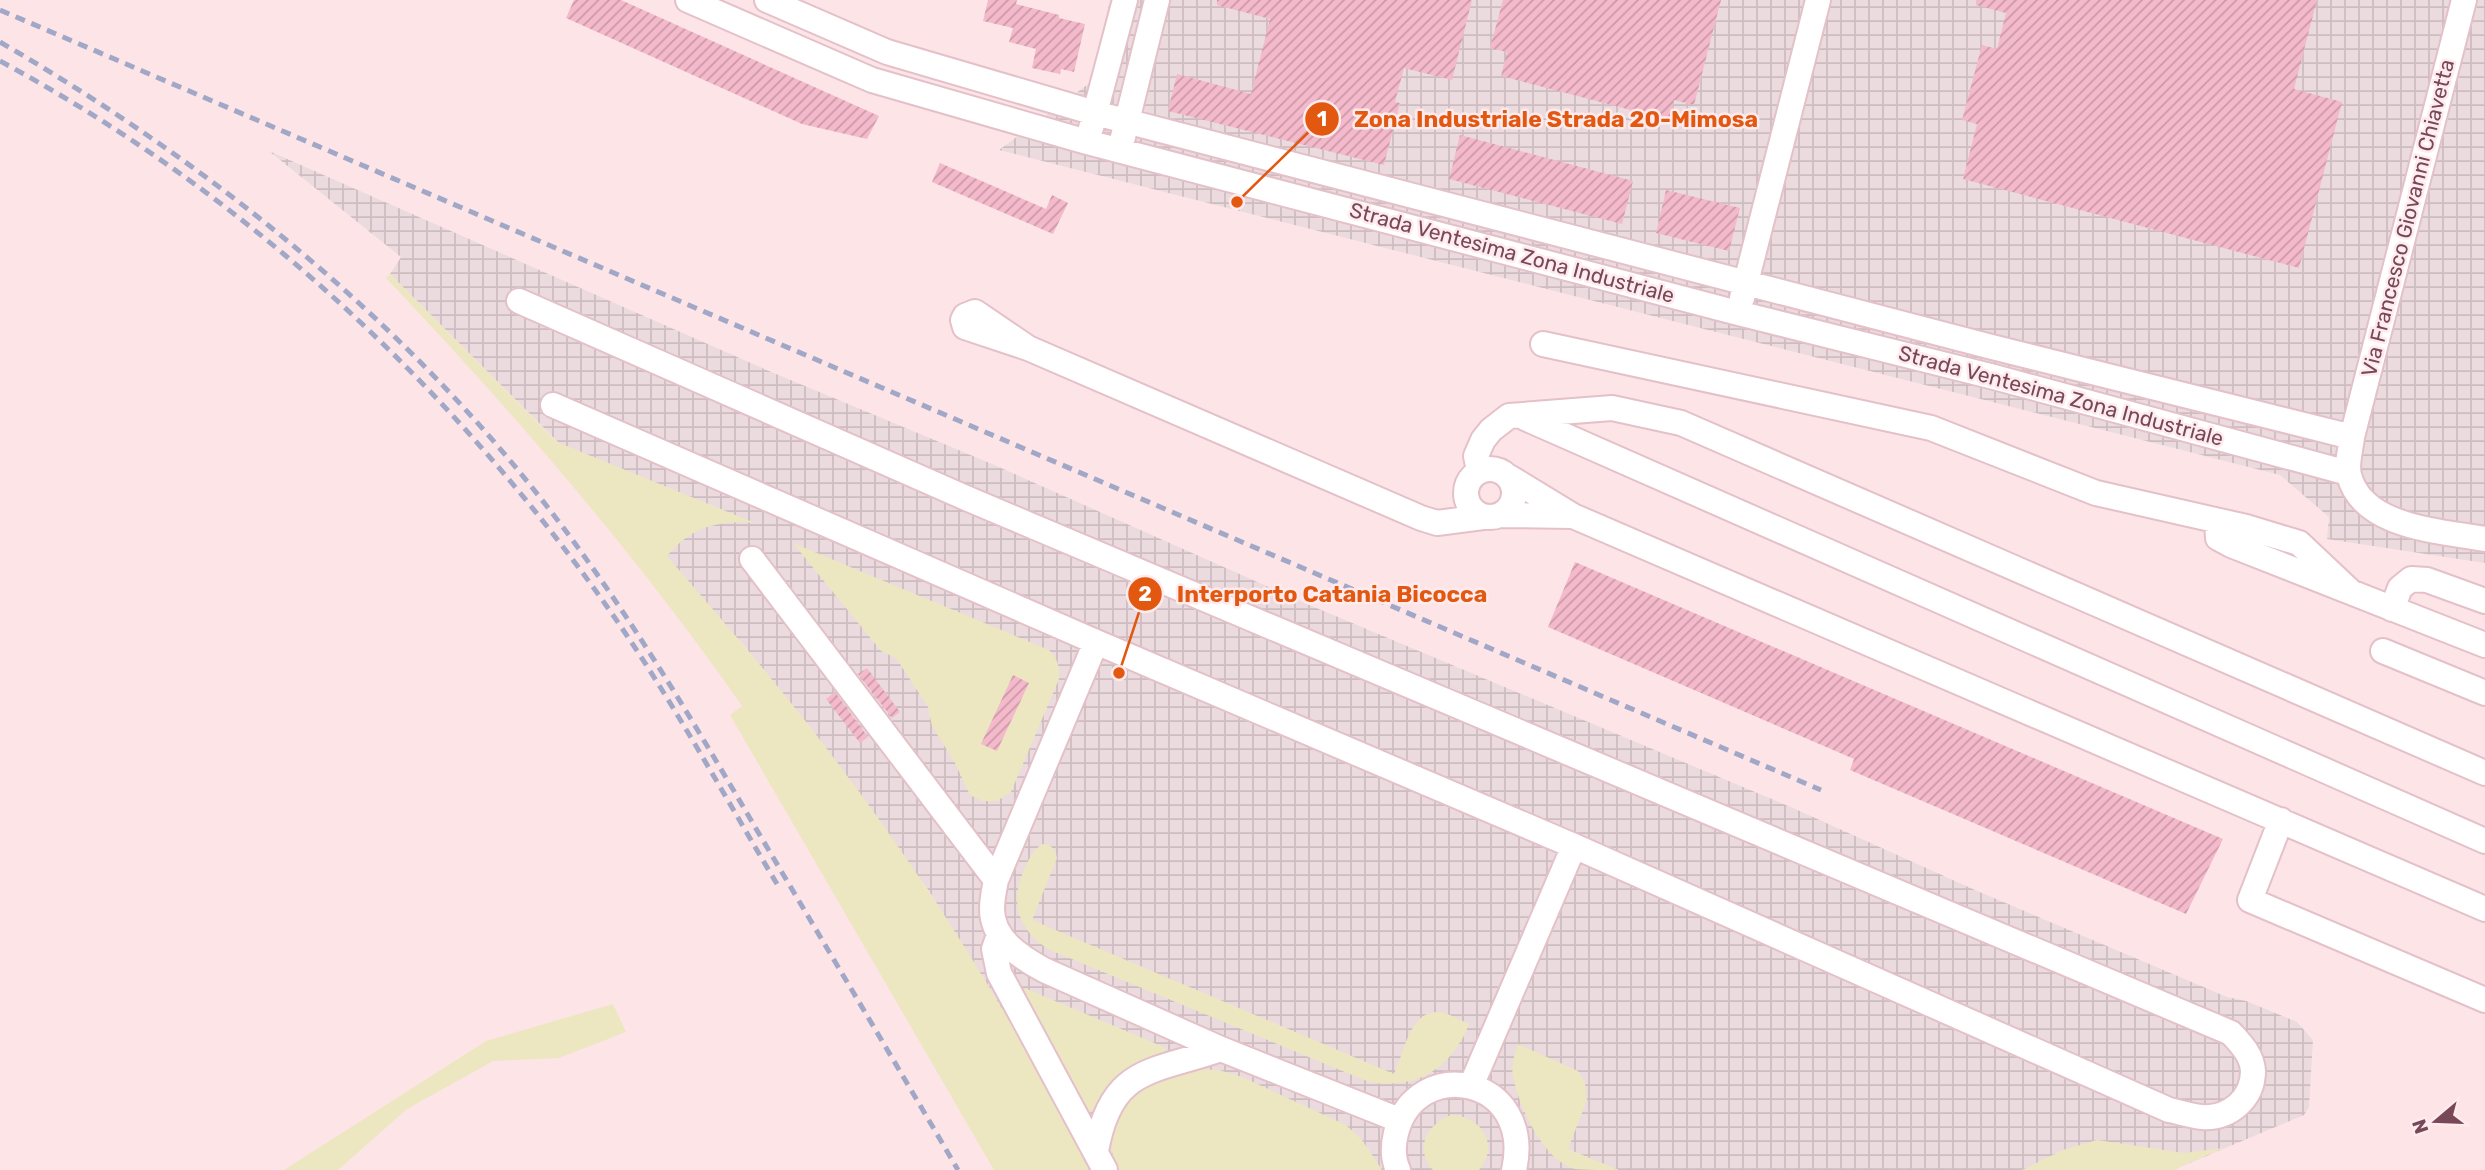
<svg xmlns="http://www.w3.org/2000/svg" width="2485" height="1170" font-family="Rubik,sans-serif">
  <defs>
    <pattern id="industrial-grid" width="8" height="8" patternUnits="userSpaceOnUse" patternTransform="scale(1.75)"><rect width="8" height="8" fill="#ebdbdf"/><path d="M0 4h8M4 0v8" fill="none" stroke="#cdbdc1"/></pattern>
    <pattern id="building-hatch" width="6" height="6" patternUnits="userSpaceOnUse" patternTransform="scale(1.75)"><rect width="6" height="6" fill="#f4bacc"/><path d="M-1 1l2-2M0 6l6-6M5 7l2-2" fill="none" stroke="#ca99a8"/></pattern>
  </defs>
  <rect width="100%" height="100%" fill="#fde4e6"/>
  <path fill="url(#industrial-grid)" d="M1110 0H2485V563L2327 539 2329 517 2280 475 999 150 1091 82Z
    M269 151 769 371 992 464 1307 604 1793 808 1975 890 2227 997 2246 1001 2297 1022 2313 1040 2309 1107 2304 1115 2173 1170H1089L983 978 929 891 810 727 746 648 610 494 390 274 401 257Z"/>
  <path fill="#ece7c1" d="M390 274 557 442 755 523C716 521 693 526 667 556 715 612 764 668 810 727 917 864 1012 1013 1089 1170H994L730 715 742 706C636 554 514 413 386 278Z
    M793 543 1049 650C1058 659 1060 667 1059 679L1011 792 997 801H982L970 795 955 763 932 726 928 707 896 658 881 651Z
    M1043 844C1052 845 1055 849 1057 858L1032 920 1394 1074C1404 1054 1409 1012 1437 1012 1447 1012 1460 1020 1469 1024 1452 1068 1417 1090 1369 1082L1050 950C1019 931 1009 903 1024 870 1029 859 1033 849 1043 844Z
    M1027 989 1166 1048 1163 1054 1106 1091 1094 1109 1089 1111 1022 993V990Z
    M613 1004 626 1032 559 1058 493 1061 407 1109 338 1170H284L486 1041Z
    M1518 1044 1578 1071 1585 1083 1587 1100 1568 1149 1619 1170C1605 1170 1588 1170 1575 1169 1544 1162 1518 1105 1513 1076 1511 1065 1514 1055 1518 1044Z
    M1194 1069 1219 1070 1242 1077 1346 1125 1362 1140 1382 1170H1117C1103 1136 1116 1097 1151 1082 1165 1076 1180 1073 1194 1069Z
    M1451 1115C1480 1115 1501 1145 1479 1170H1433C1414 1149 1427 1124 1451 1115Z
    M2097 1140 2184 1153 2224 1148 2173 1170H2022L2063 1150Z"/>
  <path fill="url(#building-hatch)" d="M574 0H621L879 116 867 139 802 124 566 18Z
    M988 0H1017L1016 4 1059 15V18L1085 24 1074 72 1061 69 1060 74 1032 68 1036 49 1009 42 1013 28 983 21Z
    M1217 0H1472L1452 80 1404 68 1395 102 1400 103 1384 165 1168 111 1177 74 1251 94 1270 19 1217 5Z
    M1503 0H1721L1694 105 1674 100 1669 120 1501 76 1507 52 1490 48Z
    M1976 0H2317L2294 89 2342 102 2299 268 1963 179 1977 124 1962 120 1982 45 1997 49 2006 13 1976 5Z
    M1460 135 1633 181 1622 224 1449 179Z
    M940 163 1046 209 1052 195 1068 203 1053 234 932 182Z
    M1666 190 1740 208 1729 251 1656 233Z
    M1575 562 2223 839 2186 914 1850 770 1854 759 1548 627Z
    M867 668 900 712 892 718 858 674Z
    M1013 675 1029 683 997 751 981 744Z
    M835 692 868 737 860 743 826 699Z"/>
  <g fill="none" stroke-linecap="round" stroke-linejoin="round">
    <defs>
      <path id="minor" d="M688 0 872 80 1087 142 1738 313 1994 377 2348 473
        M767 0 887 52 1095 113 1988 346 2352 437
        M2464 0 2352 437C2351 448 2346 464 2349 475 2362 528 2441 531 2485 539
        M1091 128 1125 0
        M1123 137 1157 0
        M1742 298 1818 0
        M519 301 966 498 2231 1033C2241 1044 2252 1055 2253 1071 2253 1099 2229 1119 2202 1117 2191 1116 2180 1112 2169 1110L1574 846 1096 642 553 405
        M1543 344 1931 428 2096 493 2246 527 2299 543 2351 592
        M1028 348 975 312 965 316 963 320 965 327 1028 348 1421 518 1437 523 1483 517
        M1525 418 2485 841
        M1466 493a24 24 0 1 1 48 0a24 24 0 1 1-48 0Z
        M1479 471 1476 456 1483 440 1491 430 1509 416 1612 408 1681 423 2485 773
        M1509 477 1573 516 2485 909
        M1500 515 1572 516
        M2217 522 2218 538 2231 545 2485 645
        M752 559 996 880
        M2392 609 2400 588 2411 579 2427 580 2485 601
        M1096 642 996 880C994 890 992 899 992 909 992 939 1020 957 1044 970L1221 1049 1399 1120
        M2383 651 2485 693
        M2281 820 2250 900 2485 1000
        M999 935 994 949 999 973 1105 1170
        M1471 1086 1574 846
        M1096 1151C1111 1066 1152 1073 1221 1049
        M1398 1170C1393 1159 1393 1145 1396 1133 1416 1054 1535 1076 1514 1170"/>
    </defs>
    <use href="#minor" stroke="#e4c1c9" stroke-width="28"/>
    <use href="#minor" stroke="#fff" stroke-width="24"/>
    <path stroke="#a1a8c7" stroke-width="5" stroke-dasharray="10 7" stroke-linecap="butt" d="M0 10 1821 790
      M0 42C208 163 401 317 549 509 628 611 693 721 758 832 825 945 892 1057 958 1170
      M0 61C243 192 449 383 608 608 670 696 722 792 777 884"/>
  </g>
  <g text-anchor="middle" stroke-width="5" stroke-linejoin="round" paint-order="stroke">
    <g font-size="21" fill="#774858" stroke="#ffebed">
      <text transform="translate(2408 218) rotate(-76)" y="7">Via Francesco Giovanni Chiavetta</text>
      <text transform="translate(1512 253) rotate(15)" y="7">Strada Ventesima Zona Industriale</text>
      <text transform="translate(2061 396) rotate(15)" y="7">Strada Ventesima Zona Industriale</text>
    </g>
  </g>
  <path fill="none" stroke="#e25810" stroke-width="2.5" d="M1237 202L1322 119M1119 673L1145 594"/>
  <g fill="#e25810" stroke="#ffebed" stroke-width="2.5">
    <circle cx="1237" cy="202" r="7"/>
    <circle cx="1119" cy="673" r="7"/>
    <circle cx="1322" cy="119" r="18"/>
    <circle cx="1145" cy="594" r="18"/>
  </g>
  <g font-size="21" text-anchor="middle" font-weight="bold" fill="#fff">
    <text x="1322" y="126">1</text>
    <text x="1145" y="601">2</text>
  </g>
  <g font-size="23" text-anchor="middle" font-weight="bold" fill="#e25810" stroke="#ffebed" stroke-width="5" stroke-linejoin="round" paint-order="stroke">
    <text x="1556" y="127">Zona Industriale Strada 20-Mimosa</text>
    <text x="1332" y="602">Interporto Catania Bicocca</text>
  </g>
  <g transform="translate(2436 1121) rotate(251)" stroke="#ffebed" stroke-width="5" paint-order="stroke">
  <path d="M0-5L12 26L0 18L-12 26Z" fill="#774858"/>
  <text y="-10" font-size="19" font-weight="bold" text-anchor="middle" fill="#774858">N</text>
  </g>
</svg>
